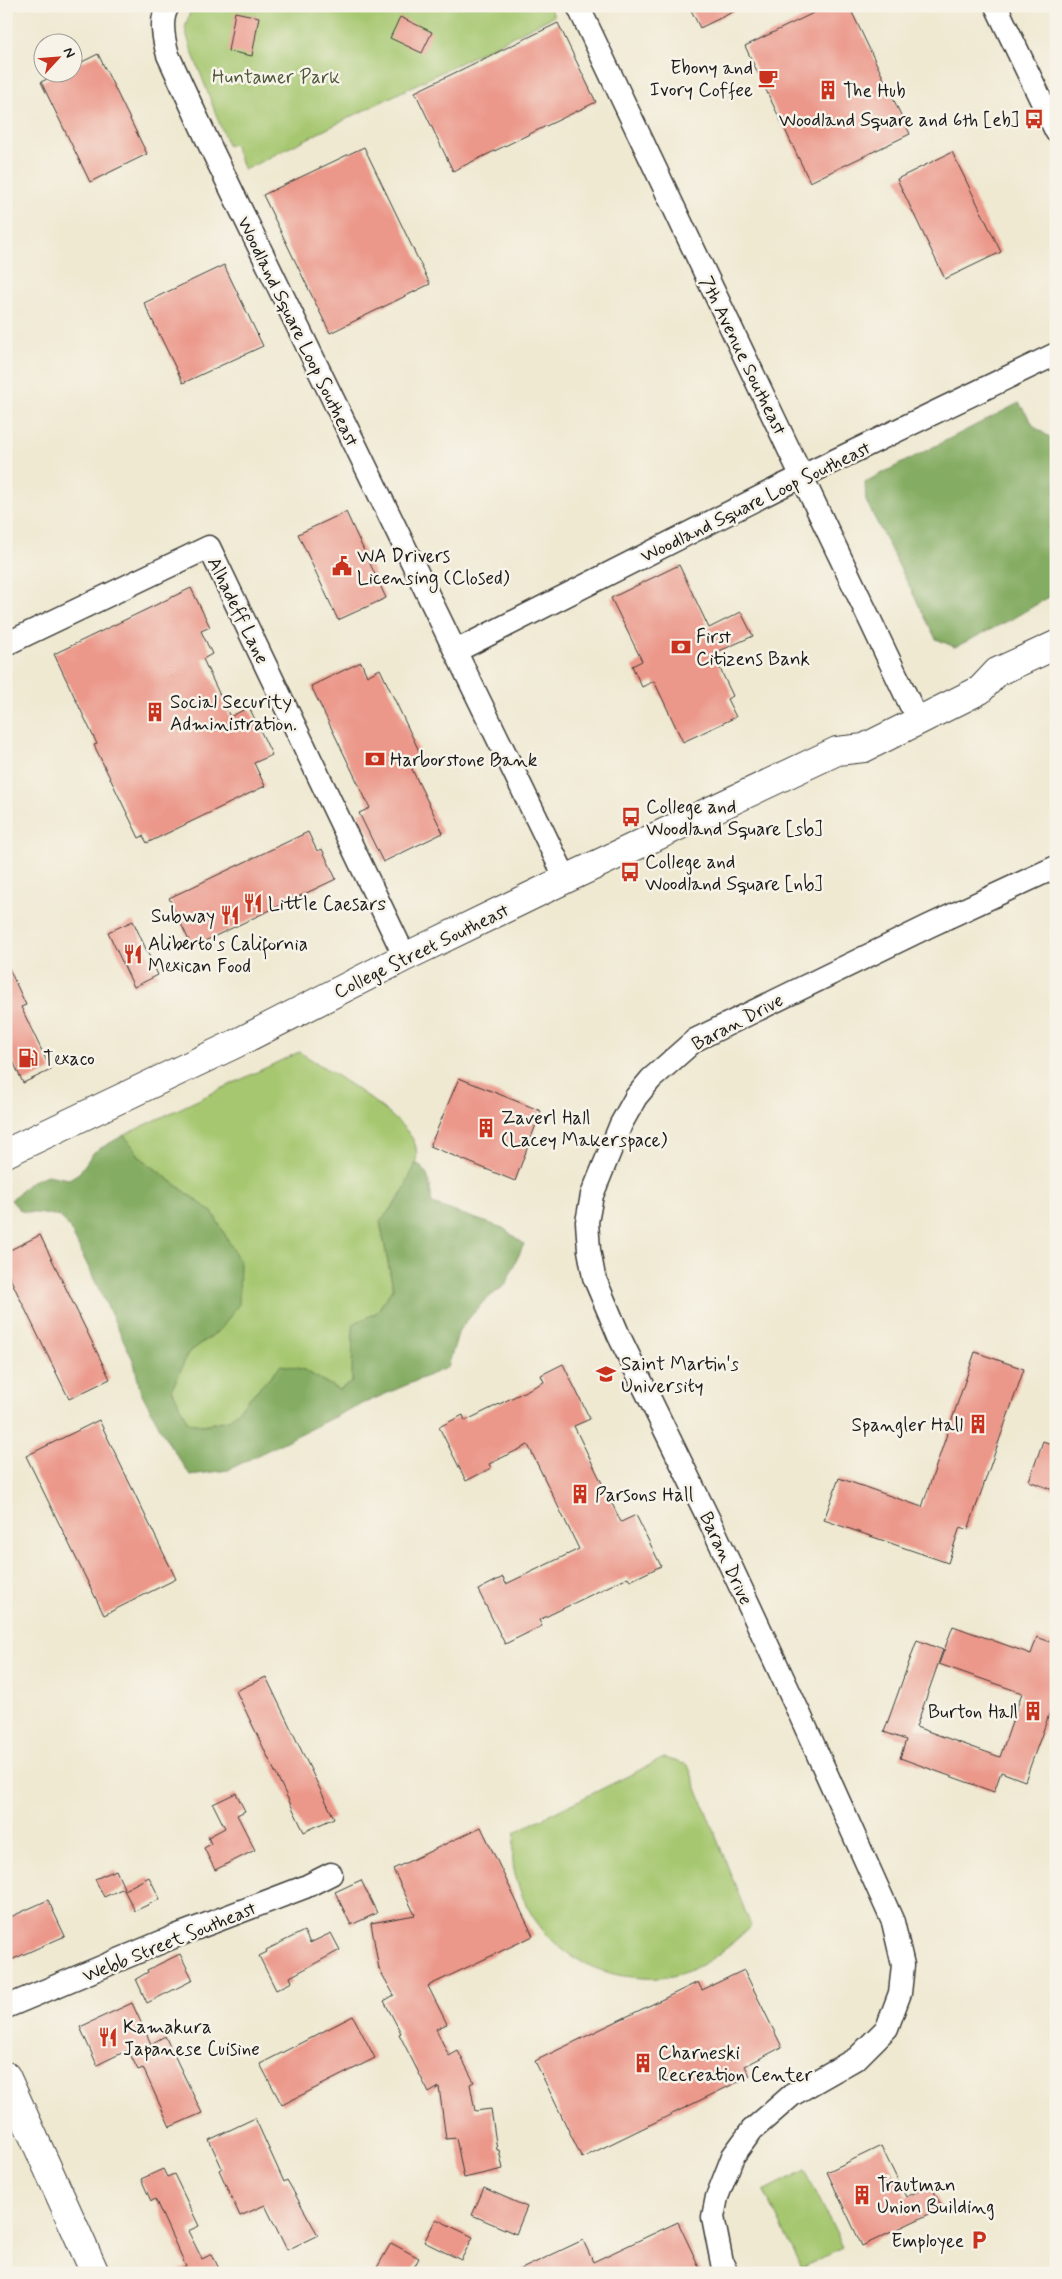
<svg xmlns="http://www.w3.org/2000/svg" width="1062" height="2279" font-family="Mynerve,sans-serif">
  <rect width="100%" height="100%" fill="#f7f3e8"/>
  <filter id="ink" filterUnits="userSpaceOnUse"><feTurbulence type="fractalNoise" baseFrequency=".02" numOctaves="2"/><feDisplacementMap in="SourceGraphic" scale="10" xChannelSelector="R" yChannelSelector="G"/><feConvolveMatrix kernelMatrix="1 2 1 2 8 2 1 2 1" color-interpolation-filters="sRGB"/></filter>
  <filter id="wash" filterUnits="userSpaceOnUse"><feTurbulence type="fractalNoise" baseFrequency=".0096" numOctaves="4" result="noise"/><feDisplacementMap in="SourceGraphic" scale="20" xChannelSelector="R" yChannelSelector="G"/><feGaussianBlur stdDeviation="1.12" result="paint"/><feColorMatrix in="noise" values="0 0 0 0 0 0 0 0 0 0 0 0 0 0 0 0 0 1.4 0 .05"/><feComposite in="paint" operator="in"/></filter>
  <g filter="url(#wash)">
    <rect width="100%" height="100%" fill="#efe9d2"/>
    <path fill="#a6c76f" stroke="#617246" d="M192 6H549L554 16 244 170 234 144 228 146 190 46 185 28Z
      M299 1052C324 1067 407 1118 415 1144 424 1169 395 1204 380 1222L393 1288 376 1313 353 1324 352 1382 339 1390 302 1369 281 1365 229 1420 203 1425 188 1423 172 1389 188 1353 221 1329 213 1213 141 1158 124 1135Z
      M664 1758 688 1765 751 1926C729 1947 704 1969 672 1976 657 1980 639 1978 624 1976 567 1967 526 1925 514 1870 511 1858 514 1844 515 1832Z
      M805 2170 843 2247 802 2268 764 2191Z"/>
    <path fill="#84ac62" stroke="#50643f" d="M1019 403 1035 427 1056 442V593L1010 620 955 647 936 639 866 501 865 482Z
      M124 1135 141 1158 213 1213 240 1262 239 1304 221 1329 188 1353 172 1389 188 1423 203 1425 229 1420 281 1365 302 1369 339 1390 352 1382 353 1324 376 1313 393 1288 380 1221 399 1200 416 1163C431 1171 430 1189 432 1204L503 1228 524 1244 505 1285 483 1302 459 1330 448 1367 346 1411 228 1470 190 1475 166 1439 140 1390 134 1362 70 1229 59 1216 21 1211 11 1200 30 1182 47 1175 69 1179 79 1173 94 1152Z"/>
    <g id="blocks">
      <path fill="#eb9789" d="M689 6H745L700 28Z
        M828 6H849L910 134 810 182 745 46Z
        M235 12 259 17 252 56 228 51Z
        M400 17 432 32 422 53 390 38Z
        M558 23 596 102 453 171 415 92Z
        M98 54 147 154 90 182 41 82 61 72H72V67Z
        M364 147 430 284 330 333 263 195Z
        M952 152 1001 252 945 279 897 179Z
        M224 265 263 346 183 383 144 303Z
        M346 512 386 598 338 620 298 534Z
        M679 565 709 628 741 612 753 636 713 654 733 696 727 699 736 717 683 742 654 681 642 687 632 666 642 661 611 598Z
        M191 588 210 627 201 631 212 654 203 659 230 717 249 707 272 755 254 763 265 786 147 843 143 836 139 838 94 745 97 744 54 654Z
        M361 662 367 676 380 669 421 755 408 761 443 833 383 862 359 813 370 808 311 686Z
        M308 832 317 851 322 849 336 879 192 947 169 898Z
        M133 921 158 975 134 987 108 932Z
        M6 962 26 1005 21 1007 51 1070 23 1083 6 1046Z
        M459 1078 541 1111 515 1181 430 1146Z
        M40 1235 110 1379 69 1399 6 1270V1252Z
        M975 1352 1024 1369 968 1530 960 1527 948 1563 824 1520 839 1478 922 1507Z
        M563 1364 590 1419 574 1426 621 1522 636 1515 661 1566 630 1581 628 1577 539 1620 542 1626 505 1644 478 1590 503 1577 506 1584 579 1549 528 1445 489 1464 491 1468 466 1481 439 1427 463 1415 465 1421 544 1382 541 1375Z
        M99 1420 176 1579 104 1615 26 1456Z
        M1043 1441 1056 1446V1491L1029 1481Z
        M953 1626 1031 1654 1037 1637 1056 1644V1695L1025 1781 1001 1772 994 1792 900 1758 906 1740 884 1732 917 1640 943 1650 916 1727 1000 1757 1022 1693 939 1664Z
        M266 1677 334 1818 304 1832 236 1691Z
        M236 1793 245 1811 237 1815 255 1850 215 1870 204 1848 211 1844 208 1837 225 1828 213 1804Z
        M481 1827 533 1936 428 1986 447 2024 436 2029 449 2056 458 2051 474 2082 470 2084 475 2111 491 2109 497 2150H499L503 2169 464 2178 456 2138 446 2139 439 2087 429 2093 399 2034 401 2033 384 2001 394 1995 379 1969 371 1923 415 1915 393 1869Z
        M116 1870 124 1888 104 1897 95 1879Z
        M149 1877 160 1899 135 1911 124 1890Z
        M361 1880 377 1913 351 1925 335 1892Z
        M48 1900 65 1936 11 1960 6 1949V1919Z
        M304 1931 310 1943 331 1933 340 1950 290 1977 292 1982 276 1990 259 1956 267 1952 266 1950Z
        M180 1954 193 1980 147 2003 136 1979 148 1972 147 1970Z
        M744 1970 782 2047 745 2066 750 2076 582 2158 535 2061 698 1982 702 1990Z
        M132 2003 151 2044 165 2036 202 2113 170 2127 143 2068 138 2070 128 2050 97 2065 80 2027Z
        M353 2016 375 2058 282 2105 260 2064Z
        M255 2118 284 2182 287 2180 318 2235 287 2250 265 2205 240 2216 219 2170 222 2168 209 2140Z
        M881 2146 906 2197 931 2185 942 2208 862 2246 827 2172Z
        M163 2169 167 2177 174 2174 199 2226 188 2231 202 2259 212 2254 221 2273H174L186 2267 155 2199 151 2201 141 2179Z
        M484 2188 527 2207 516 2234 472 2215Z
        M436 2219 473 2237 461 2260 424 2242Z
        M678 2222 702 2273H513L583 2240 593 2262Z
        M391 2243 419 2258 411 2273H374Z"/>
    </g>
  </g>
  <g filter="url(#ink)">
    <use href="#blocks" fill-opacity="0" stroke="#3c3b37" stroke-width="1"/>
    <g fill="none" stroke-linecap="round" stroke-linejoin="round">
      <defs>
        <path id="street" d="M168 6C159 20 164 41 168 55L210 146 566 879
          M578 6 910 704
          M996 6 1056 131
          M6 644 209 547 405 957
          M456 651 782 486 1056 354
          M6 2007 176 1936 305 1887 331 1874
          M727 2273 722 2263 713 2217 717 2197 733 2156 752 2130 792 2095 857 2058 887 2028 900 1993 903 1965 893 1922 801 1717 713 1528 619 1336 594 1277 589 1250 587 1222 592 1195 621 1124 636 1097 651 1079 695 1040 929 926 1056 867"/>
        <path id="secondary" d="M6 2076 95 2273"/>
        <path id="primary" d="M6 1153 235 1044 405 957 566 879 837 751 864 748 980 690 997 672 1056 645"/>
      </defs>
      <use href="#street" stroke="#3c3b37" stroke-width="25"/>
      <use href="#secondary" stroke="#3c3b37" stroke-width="30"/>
      <use href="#primary" stroke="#3c3b37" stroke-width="30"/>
      <use href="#street" stroke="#fff" stroke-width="22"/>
      <use href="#secondary" stroke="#fff" stroke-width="28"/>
      <use href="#primary" stroke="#fff" stroke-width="28"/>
    </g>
  </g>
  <defs>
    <symbol id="cafe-bare" viewBox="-9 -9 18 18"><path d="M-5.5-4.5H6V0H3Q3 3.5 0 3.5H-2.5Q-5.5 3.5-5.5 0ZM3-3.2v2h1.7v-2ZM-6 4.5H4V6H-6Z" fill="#c8321e" stroke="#f7f3e8" stroke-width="2.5" paint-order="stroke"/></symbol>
    <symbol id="building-bare" viewBox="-9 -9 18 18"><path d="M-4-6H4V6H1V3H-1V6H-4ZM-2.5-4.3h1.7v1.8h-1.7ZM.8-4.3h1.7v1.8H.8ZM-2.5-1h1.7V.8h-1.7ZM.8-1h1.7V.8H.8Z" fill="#c8321e" stroke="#f7f3e8" stroke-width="2.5" paint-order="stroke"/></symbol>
    <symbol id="bus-bare" viewBox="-9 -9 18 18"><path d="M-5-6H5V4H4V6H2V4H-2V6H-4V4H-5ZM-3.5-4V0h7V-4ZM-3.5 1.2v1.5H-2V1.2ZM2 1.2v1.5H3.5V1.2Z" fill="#c8321e" stroke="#f7f3e8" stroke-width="2.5" paint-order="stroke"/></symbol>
    <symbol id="civic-bare" viewBox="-9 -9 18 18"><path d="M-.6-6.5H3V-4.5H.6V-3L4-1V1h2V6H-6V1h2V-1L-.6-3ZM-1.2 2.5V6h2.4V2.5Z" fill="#c8321e" stroke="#f7f3e8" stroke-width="2.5" paint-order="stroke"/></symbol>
    <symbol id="bank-bare" viewBox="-9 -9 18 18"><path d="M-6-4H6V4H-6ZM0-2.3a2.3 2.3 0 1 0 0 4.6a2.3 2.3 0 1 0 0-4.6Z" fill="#c8321e" stroke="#f7f3e8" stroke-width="2.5" paint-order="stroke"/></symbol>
    <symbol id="restaurant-bare" viewBox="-9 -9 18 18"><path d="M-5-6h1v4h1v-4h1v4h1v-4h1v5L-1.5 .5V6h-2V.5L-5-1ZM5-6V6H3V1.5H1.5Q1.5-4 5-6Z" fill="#c8321e" stroke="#f7f3e8" stroke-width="2.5" paint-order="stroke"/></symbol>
    <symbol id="fuel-bare" viewBox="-9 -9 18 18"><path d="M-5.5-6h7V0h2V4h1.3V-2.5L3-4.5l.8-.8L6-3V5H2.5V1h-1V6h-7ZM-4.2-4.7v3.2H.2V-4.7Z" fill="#c8321e" stroke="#f7f3e8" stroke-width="2.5" paint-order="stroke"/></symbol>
    <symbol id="university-bare" viewBox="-9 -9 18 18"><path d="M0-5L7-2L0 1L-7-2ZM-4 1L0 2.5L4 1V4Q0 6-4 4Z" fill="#c8321e" stroke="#f7f3e8" stroke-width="2.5" paint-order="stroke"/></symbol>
    <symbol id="parking-bare" viewBox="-9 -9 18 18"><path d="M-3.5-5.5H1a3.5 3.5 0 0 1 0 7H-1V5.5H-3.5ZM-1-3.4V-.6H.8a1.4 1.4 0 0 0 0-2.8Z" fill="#c8321e" stroke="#f7f3e8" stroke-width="2.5" paint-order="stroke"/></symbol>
  </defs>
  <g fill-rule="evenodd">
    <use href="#cafe-bare" x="754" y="64" width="28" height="28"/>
    <use href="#building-bare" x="814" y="76" width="28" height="28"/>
    <use href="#bus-bare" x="1020" y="105" width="28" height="28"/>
    <use href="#civic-bare" x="328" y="552" width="28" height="28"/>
    <use href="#bank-bare" x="667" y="633" width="28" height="28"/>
    <use href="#building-bare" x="141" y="698" width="28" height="28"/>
    <use href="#bank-bare" x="361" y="745" width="28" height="28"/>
    <use href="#bus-bare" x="617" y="803" width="28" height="28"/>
    <use href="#bus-bare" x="616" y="858" width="28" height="28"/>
    <use href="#restaurant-bare" x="239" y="889" width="28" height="28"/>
    <use href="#restaurant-bare" x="216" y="901" width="28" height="28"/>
    <use href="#restaurant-bare" x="119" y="940" width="28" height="28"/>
    <use href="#fuel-bare" x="14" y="1044" width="28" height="28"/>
    <use href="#building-bare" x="472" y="1114" width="28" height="28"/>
    <use href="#university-bare" x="592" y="1360" width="28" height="28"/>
    <use href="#building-bare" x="964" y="1410" width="28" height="28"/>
    <use href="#building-bare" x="566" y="1480" width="28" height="28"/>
    <use href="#building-bare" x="1019" y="1697" width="28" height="28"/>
    <use href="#restaurant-bare" x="94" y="2023" width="28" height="28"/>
    <use href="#building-bare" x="629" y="2049" width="28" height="28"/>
    <use href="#building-bare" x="848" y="2181" width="28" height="28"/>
    <use href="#parking-bare" x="965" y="2226" width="28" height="28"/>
  </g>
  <g text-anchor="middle" stroke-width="5" stroke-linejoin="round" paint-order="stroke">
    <g font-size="19" fill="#1c1c1c" stroke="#f7f3e8" text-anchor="start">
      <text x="753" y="74" text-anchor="end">Ebony and<tspan x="753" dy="22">Ivory Coffee</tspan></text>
      <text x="843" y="97">The Hub</text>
      <text x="1019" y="126" text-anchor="end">Woodland Square and 6th [eb]</text>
      <text x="357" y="562">WA Drivers<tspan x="357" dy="22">Licensing (Closed)</tspan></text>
      <text x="696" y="643">First<tspan x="696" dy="22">Citizens Bank</tspan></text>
      <text x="170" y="708">Social Security<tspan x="170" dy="22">Administration.</tspan></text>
      <text x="390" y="766">Harborstone Bank</text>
      <text x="646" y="813">College and<tspan x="646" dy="22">Woodland Square [sb]</tspan></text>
      <text x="645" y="868">College and<tspan x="645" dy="22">Woodland Square [nb]</tspan></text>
      <text x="268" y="910">Little Caesars</text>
      <text x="215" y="922" text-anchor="end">Subway</text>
      <text x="148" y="950">Aliberto's California<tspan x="148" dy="22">Mexican Food</tspan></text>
      <text x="43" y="1065">Texaco</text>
      <text x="501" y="1124">Zaverl Hall<tspan x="501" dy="22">(Lacey Makerspace)</tspan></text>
      <text x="621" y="1370">Saint Martin's<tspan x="621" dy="22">University</tspan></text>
      <text x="963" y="1431" text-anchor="end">Spangler Hall</text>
      <text x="595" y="1501">Parsons Hall</text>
      <text x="1018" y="1718" text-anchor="end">Burton Hall</text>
      <text x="123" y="2033">Kamakura<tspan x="123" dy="22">Japanese Cuisine</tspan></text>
      <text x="658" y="2059">Charneski<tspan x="658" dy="22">Recreation Center</tspan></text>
      <text x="877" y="2191">Trautman<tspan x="877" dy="22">Union Building</tspan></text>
      <text x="964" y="2247" text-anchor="end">Employee</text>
    </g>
    <g font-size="19" fill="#4c5839" stroke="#f7f3e8">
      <text x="276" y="83">Huntamer Park</text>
    </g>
    <g font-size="19" fill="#1c1c1c" stroke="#f7f3e8">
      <text transform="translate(299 331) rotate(64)" y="7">Woodland Square Loop Southeast</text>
      <text transform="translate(744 355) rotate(64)" y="7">7th Avenue Southeast</text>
      <text transform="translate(755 501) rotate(-26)" y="7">Woodland Square Loop Southeast</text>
      <text transform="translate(239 610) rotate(64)" y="7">Alhadeff Lane</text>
      <text transform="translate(421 950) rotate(-26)" y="7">College Street Southeast</text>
      <text transform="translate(737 1021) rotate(-28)" y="7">Baran Drive</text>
      <text transform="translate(727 1558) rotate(65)" y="7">Baran Drive</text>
      <text transform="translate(169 1941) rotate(-22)" y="7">Webb Street Southeast</text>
    </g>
  </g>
  <rect width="1062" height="2279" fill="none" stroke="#f7f3e8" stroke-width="25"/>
  <g transform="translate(58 58) rotate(64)"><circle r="24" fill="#f7f3e8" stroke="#9f9d96"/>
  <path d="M0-4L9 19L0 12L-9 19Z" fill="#c8321e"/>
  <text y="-8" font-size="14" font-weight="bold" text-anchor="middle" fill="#1c1c1c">N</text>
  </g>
</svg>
